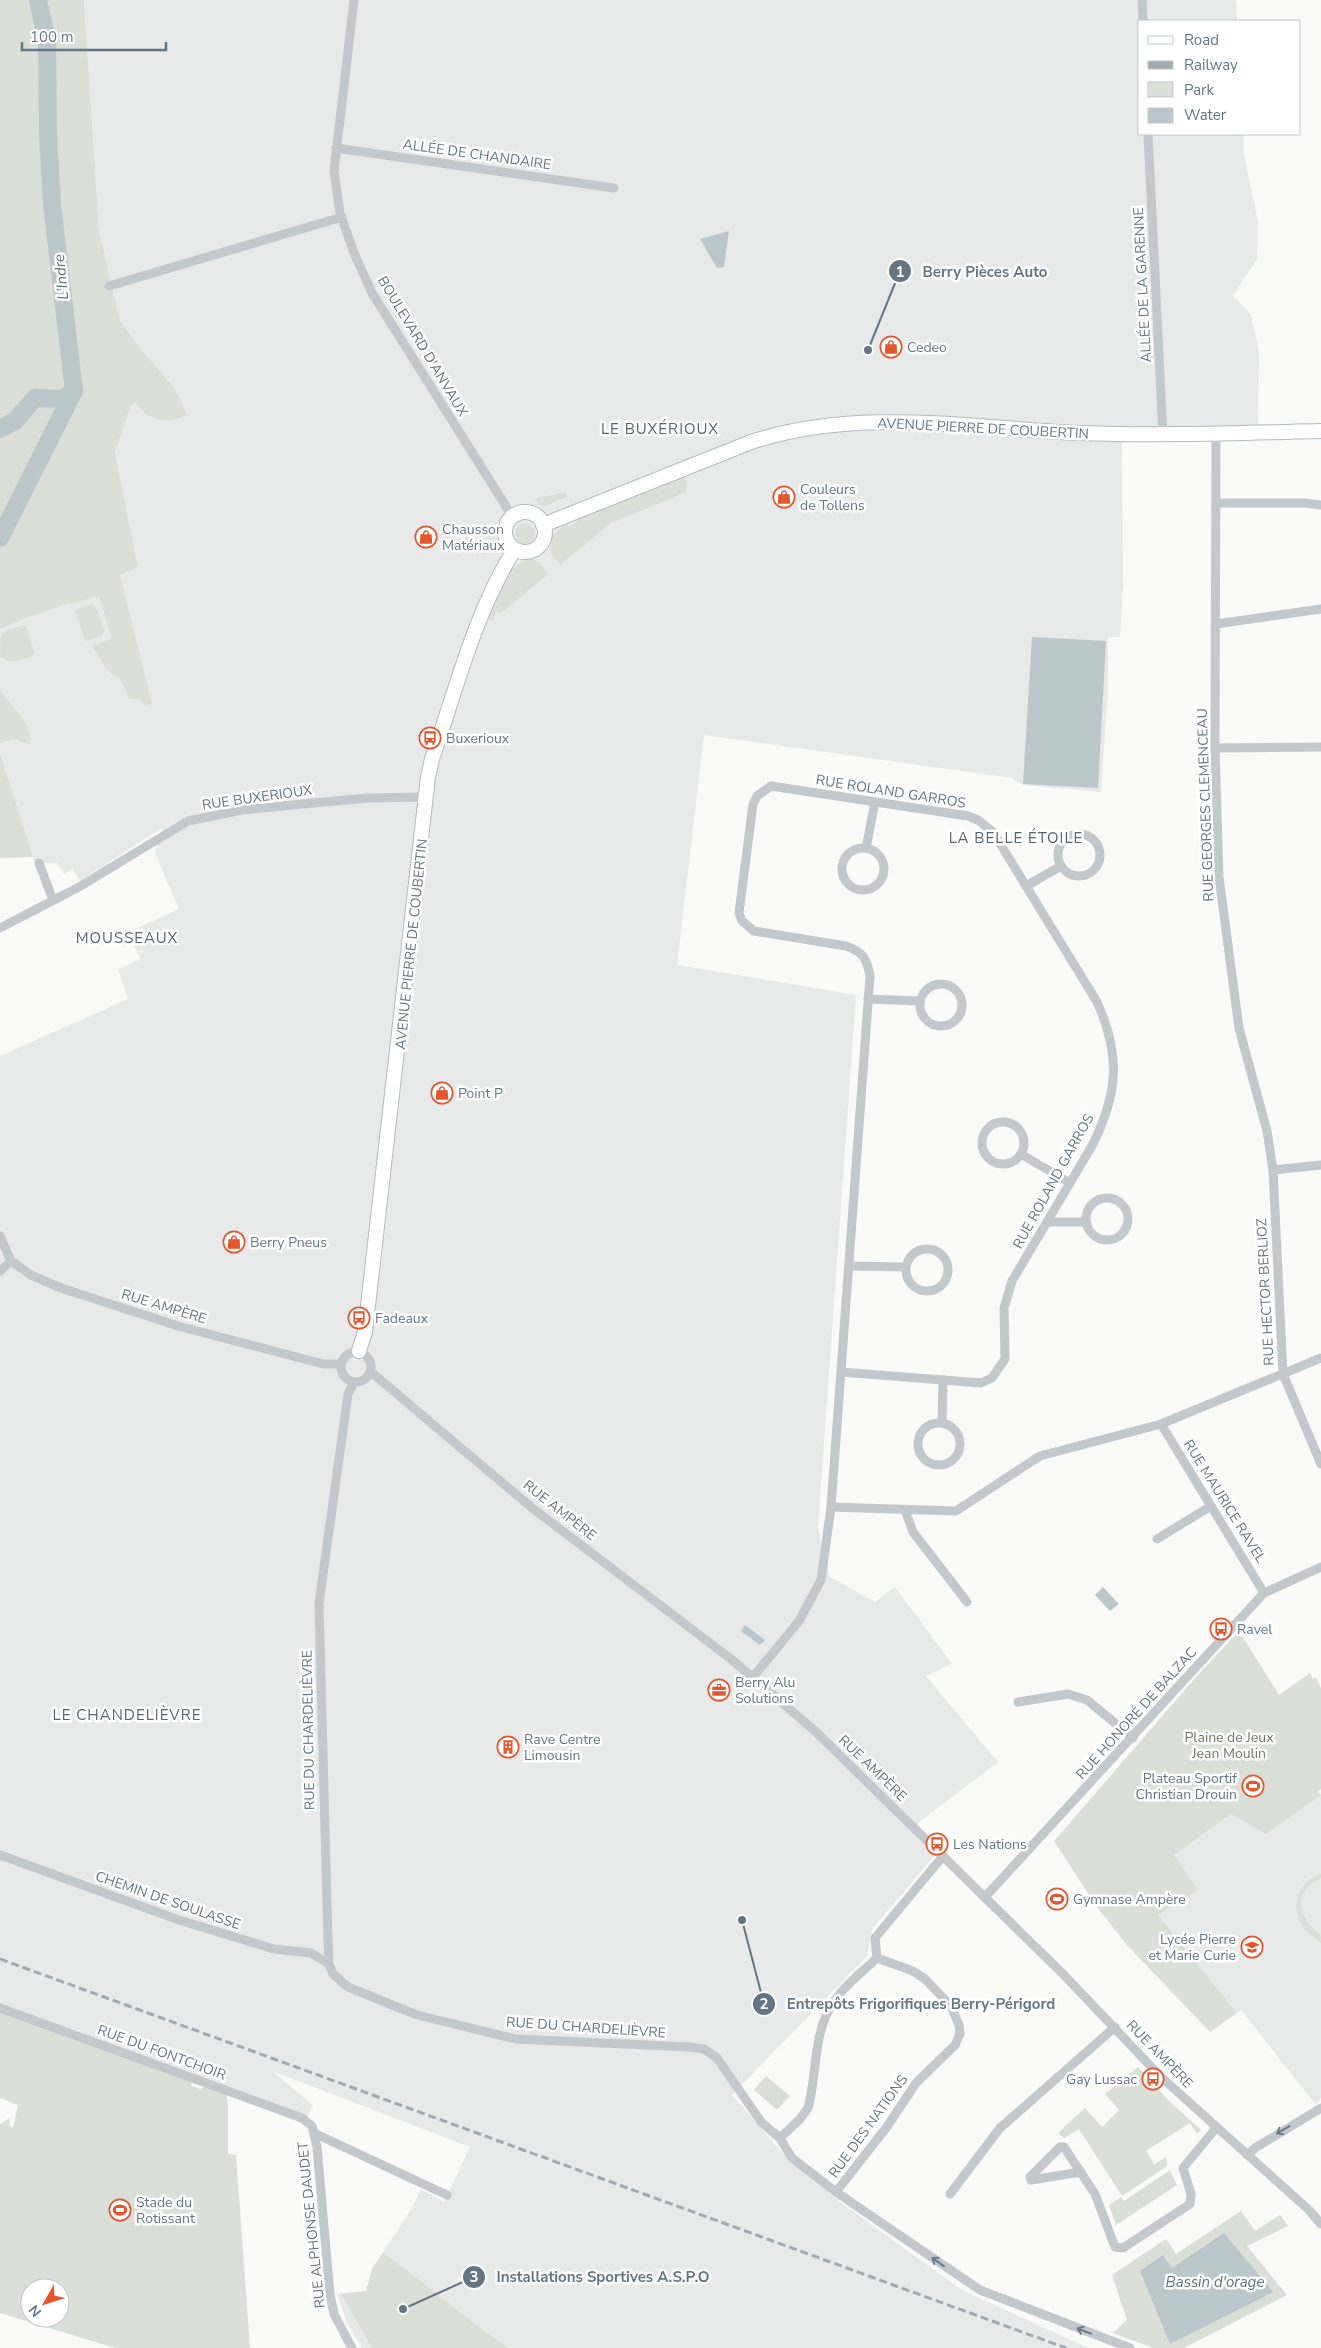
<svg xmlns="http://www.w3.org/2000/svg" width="1321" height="2348" font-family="'Nunito Sans',sans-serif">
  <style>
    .built { fill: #e8e9e9 }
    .green { fill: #dadfd7; fill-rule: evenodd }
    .water { fill: #bbc7cb }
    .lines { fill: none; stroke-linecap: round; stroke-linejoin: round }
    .river { stroke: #bbc7cb; stroke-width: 18 }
    .secondary-casing { stroke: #b3babf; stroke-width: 16 }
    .street { stroke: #c3c8cc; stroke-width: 9 }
    .secondary { stroke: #fff; stroke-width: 14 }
    .rail { stroke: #a2aab0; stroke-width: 3; stroke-dasharray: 8 4; stroke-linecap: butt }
    .oneway { stroke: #6a7a87 }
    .labels { text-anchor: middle; stroke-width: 5; stroke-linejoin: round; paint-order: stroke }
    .street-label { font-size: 14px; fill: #657683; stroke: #fff }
    .poi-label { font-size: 14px; fill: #657683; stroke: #fff; text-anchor: start }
    .park-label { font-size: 14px; fill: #687a64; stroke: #fff }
    .water-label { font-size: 15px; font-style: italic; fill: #60757c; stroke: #fff }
    .neighbourhood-label { font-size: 15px; letter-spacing: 1px; fill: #57646e; stroke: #fff }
    .leader { fill: none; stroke: #657683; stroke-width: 2 }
    .callout-dot { fill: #657683; stroke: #fff; stroke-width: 2 }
    .mark-label { font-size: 15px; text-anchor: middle; font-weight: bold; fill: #fff }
    .callout-label { font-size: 15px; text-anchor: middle; font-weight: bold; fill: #657683; stroke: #fff; stroke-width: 5; stroke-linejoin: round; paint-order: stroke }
  </style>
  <rect width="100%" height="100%" fill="#fafaf8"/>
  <g class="built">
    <polygon points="84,0 1236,0 1237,21 1140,21 1140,134 1243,134 1244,154 1258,222 1257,259 1233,296 1251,315 1259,352 1258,428 1122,431 1123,586 1120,637 1108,637 1108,689 1101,792 1023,785 1012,778 704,735 677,965 856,995 818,1527 830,1577 875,1602 895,1587 952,1664 926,1676 998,1762 910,1829 935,1855 873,1928 867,1956 732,2095 780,2150 836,2199 962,2290 1088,2348 362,2348 348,2325 337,2294 366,2291 372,2269 412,2208 421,2189 444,2202 470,2147 272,2071 313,2105 307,2117 0,2004 0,1056 128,999 118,969 140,959 129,932 179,909 155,853 163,827 80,881 72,869 64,874 57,863 39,863 36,867 0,753 0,615 138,567 115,453 130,408 138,399 99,230"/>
    <polygon points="1321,1795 1321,2098 1316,2105 1241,2010 1237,2013 1158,1915 1198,1890 1174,1855 1231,1814 1266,1834"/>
  </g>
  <g class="green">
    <path d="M0,0H84L99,230L120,321L143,352L175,389L187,415C165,425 150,421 135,402L130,408L115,453L138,567L120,575L152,704L145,705L139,699H129L121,680L106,669L92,645L112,639L99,596L71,604L69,603L25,618L0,629Z"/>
    <polygon points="680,476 687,481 686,492 611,523 560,565 550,551 551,538 566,523 569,526 577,522 578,518"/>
    <polygon points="565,492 567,497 546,506 538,504 535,499"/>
    <circle cx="525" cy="534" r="10"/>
    <path d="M532,559L539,562L548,574L501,613L496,612L493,621L489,619L488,617C498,594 504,564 532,559Z"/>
    <polygon points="91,604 96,607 104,631 102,636 85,641 75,610"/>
    <path d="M26,625L35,655C23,659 10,666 0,656L1,635L9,629Z"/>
    <path d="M0,691C11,706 35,726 30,745L14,739L0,743Z"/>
    <polygon points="0,753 33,857 0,858"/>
    <polygon points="1239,1631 1279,1695 1310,1673 1313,1679 1316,1677 1321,1688 1321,1789 1318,1791 1321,1795 1266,1834 1231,1814 1174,1855 1198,1890 1158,1915 1237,2013 1210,2032 1126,1944 1096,1906 1054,1841 1196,1677"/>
    <path d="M1321,1874V1878C1289,1892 1300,1919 1321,1936V1943C1316,1939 1310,1935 1306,1931C1288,1911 1297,1882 1321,1874Z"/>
    <path d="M0,2012L190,2080L192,2086L200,2089L206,2086L226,2093L228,2103V2154L236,2155L250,2348H115L0,2313V2124L10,2118L9,2126L13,2128L18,2105L0,2098ZM30,2288H60V2318H30Z"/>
    <polygon points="1138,2067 1168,2100 1201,2130 1197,2134 1190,2123 1146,2151 1154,2164 1166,2157 1167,2166 1122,2196 1079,2129 1064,2138 1058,2133 1085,2108 1102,2127 1119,2110 1105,2094"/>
    <polygon points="766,2076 790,2096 777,2110 754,2090"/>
    <polygon points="1170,2170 1177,2185 1116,2225 1109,2205 1121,2197 1124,2201"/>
    <polygon points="1241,2211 1255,2231 1280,2215 1288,2226 1247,2246 1287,2295 1184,2348 1153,2348 1113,2333 1127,2320 1112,2275 1166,2239 1176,2254"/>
    <path d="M383,2253C426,2283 464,2318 508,2348H372L341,2294L366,2291L372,2269Z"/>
  </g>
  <g class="water">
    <polygon points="729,231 724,267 717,268 700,239"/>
    <polygon points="1032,637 1106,641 1098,788 1023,784"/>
    <polygon points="1103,1587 1119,1604 1110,1611 1095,1595"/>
    <polygon points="745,1625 765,1640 760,1645 741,1631"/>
    <polygon points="1224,2233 1273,2292 1170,2344 1140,2271 1163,2255 1172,2268"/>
  </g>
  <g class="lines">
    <g class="river">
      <polyline points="0,429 15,421 35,398 63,399 74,391"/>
      <polyline points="0,538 74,391 52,204 48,135 47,41 38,0"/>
    </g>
    <g class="secondary-casing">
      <g id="secondary">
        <circle cx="525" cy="532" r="20"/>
        <path d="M543,525L751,442C860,407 968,428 1079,433C1159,436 1240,433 1321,431"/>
        <path d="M359,1351L365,1332L428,777L432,759C457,687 474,615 514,550"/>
      </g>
    </g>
    <g class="street">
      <polyline points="354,0 334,171 340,213 354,253 372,293 512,516"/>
      <polyline points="1142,0 1143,21"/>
      <polyline points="1148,134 1163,436"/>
      <polyline points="336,148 614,188"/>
      <polyline points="109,286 342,217"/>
      <polyline points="1216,433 1215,748 1219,877 1239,1028 1267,1131 1273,1170 1283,1374 1321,1464"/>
      <polyline points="1216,503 1304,503 1321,505"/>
      <polyline points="1216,624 1321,609"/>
      <polyline points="1215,748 1321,747"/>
      <circle cx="1079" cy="855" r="21"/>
      <circle cx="863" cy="869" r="21"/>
      <polyline points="866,848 875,802"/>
      <polyline points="39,863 53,900"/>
      <polyline points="1026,886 1061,866"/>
      <polyline points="0,928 79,887 188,821 242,810 303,804 368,798 427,797"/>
      <circle cx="941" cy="1005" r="21"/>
      <polyline points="868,999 920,1001"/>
      <circle cx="1003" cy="1143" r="21"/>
      <polyline points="1021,1154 1070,1183"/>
      <polyline points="1273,1170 1321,1165"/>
      <circle cx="1107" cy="1219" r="21"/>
      <polyline points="1047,1222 1086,1222"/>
      <polyline points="0,1236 11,1261 31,1275 61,1288 178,1326 323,1364 341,1364"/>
      <circle cx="927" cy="1270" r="21"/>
      <polyline points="849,1266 906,1267"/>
      <polyline points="0,1271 11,1261"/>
      <circle cx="356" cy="1367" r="15"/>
      <polyline points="371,1372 531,1507 731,1659 814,1730 1063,1974 1161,2077 1309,2210 1321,2224"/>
      <polyline points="354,1382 348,1394 319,1603 328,1941 329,1964 333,1974 348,1987 417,2015 516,2039 689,2047 704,2049 717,2058 762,2123 780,2138 792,2158 836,2192 980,2290 1130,2348"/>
      <circle cx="939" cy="1444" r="21"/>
      <polyline points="942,1423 943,1380"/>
      <polyline points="1161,1424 1264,1593"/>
      <polyline points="831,1507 956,1511 1040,1456 1161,1424 1321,1358"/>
      <polyline points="905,1510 913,1532 967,1602"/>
      <polyline points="1157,1539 1211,1506"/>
      <path d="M753,1677L799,1621L821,1580L831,1507L870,976C867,959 863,952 846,946L754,931L742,921L739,913L753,804L757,796L771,786L968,816L978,820L993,832L1097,1002C1121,1055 1118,1093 1093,1144L1012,1281L1004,1308L1005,1359L992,1378L981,1383L841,1372"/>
      <polyline points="1018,1702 1068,1694 1087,1700 1133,1738"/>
      <polyline points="0,1855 179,1920 274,1949 311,1953 329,1964"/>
      <polyline points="985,1897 1264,1593 1321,1567"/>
      <polyline points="877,1958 875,1938 943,1856"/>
      <polyline points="0,2008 302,2118 312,2126 317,2147 330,2295 334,2314 352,2348"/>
      <polyline points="316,2134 447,2195"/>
      <path d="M780,2138L800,2119L808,2108C817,2076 813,2036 831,2006C842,1988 861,1973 877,1958L913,1971L925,1979L951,2006L959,2025L960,2034L955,2045L916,2083L886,2128L836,2192"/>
      <polyline points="1247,2155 1255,2148 1321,2108"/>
      <polyline points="1081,2172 1031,2180 1030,2177 1060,2147 1064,2147 1095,2194 1115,2247 1123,2248 1190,2204 1191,2194 1183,2168 1216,2128"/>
      <polyline points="950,2194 1000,2128 1115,2027"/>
    </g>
    <use href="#secondary" class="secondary"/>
    <polyline class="rail" points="0,1959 1066,2348"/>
  </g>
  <defs><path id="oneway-shaft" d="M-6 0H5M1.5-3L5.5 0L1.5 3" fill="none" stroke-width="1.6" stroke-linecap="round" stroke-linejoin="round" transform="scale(1.25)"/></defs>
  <g class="oneway">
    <use href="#oneway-shaft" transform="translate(1283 2130) rotate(149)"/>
    <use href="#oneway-shaft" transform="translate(938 2262) rotate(-144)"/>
    <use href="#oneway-shaft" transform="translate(1084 2331) rotate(-159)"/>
  </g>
  <defs>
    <g id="shop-ring" transform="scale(1.125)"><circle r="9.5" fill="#fff" stroke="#e4572e" stroke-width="1.5"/><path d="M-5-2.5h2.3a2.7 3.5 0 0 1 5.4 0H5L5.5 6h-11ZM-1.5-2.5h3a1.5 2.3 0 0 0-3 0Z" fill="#e4572e"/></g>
    <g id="bus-ring" transform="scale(1.125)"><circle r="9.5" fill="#fff" stroke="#e4572e" stroke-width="1.5"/><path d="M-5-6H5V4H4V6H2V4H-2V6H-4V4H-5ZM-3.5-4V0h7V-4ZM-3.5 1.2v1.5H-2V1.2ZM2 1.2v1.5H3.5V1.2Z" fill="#e4572e"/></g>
    <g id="office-ring" transform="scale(1.125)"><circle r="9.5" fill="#fff" stroke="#e4572e" stroke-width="1.5"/><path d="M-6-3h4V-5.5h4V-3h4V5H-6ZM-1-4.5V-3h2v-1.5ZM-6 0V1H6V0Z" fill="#e4572e"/></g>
    <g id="building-ring" transform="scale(1.125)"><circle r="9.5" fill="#fff" stroke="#e4572e" stroke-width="1.5"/><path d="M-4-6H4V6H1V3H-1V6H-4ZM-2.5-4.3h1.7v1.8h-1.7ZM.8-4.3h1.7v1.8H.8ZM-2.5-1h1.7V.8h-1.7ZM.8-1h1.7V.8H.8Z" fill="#e4572e"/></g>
    <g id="stadium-ring" transform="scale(1.125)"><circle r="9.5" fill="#fff" stroke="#e4572e" stroke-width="1.5"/><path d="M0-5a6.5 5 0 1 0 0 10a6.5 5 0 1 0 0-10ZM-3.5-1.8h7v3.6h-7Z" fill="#e4572e"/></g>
    <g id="school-ring" transform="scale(1.125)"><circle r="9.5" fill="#fff" stroke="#e4572e" stroke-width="1.5"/><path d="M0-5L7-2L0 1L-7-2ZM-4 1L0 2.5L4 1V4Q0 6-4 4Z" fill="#e4572e"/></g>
  </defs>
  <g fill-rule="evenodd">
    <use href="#shop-ring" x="891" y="347"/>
    <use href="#shop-ring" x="784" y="497"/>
    <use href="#shop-ring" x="426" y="537"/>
    <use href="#bus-ring" x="430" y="738"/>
    <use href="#shop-ring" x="442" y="1093"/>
    <use href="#shop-ring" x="234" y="1242"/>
    <use href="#bus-ring" x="359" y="1318"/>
    <use href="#bus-ring" x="1221" y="1629"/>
    <use href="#office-ring" x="719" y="1690"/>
    <use href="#building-ring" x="508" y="1747"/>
    <use href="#stadium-ring" x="1253" y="1786"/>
    <use href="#bus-ring" x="937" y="1844"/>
    <use href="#stadium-ring" x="1057" y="1899"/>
    <use href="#school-ring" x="1252" y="1947"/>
    <use href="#bus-ring" x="1153" y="2079"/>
    <use href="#stadium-ring" x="120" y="2210"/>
  </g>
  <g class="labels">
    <g class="street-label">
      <text transform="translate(477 154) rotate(8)" y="5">ALLÉE DE CHANDAIRE</text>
      <text transform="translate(1142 285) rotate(-93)" y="5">ALLÉE DE LA GARENNE</text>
      <text transform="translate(423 346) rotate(59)" y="5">BOULEVARD D'ANVAUX</text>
      <text transform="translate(983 428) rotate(3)" y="5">AVENUE PIERRE DE COUBERTIN</text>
      <text transform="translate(891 791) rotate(9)" y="5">RUE ROLAND GARROS</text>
      <text transform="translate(257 797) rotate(-8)" y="5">RUE BUXERIOUX</text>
      <text transform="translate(1205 805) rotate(-92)" y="5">RUE GEORGES CLEMENCEAU</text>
      <text transform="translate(411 944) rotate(-84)" y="5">AVENUE PIERRE DE COUBERTIN</text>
      <text transform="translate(1053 1181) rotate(-61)" y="5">RUE ROLAND GARROS</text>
      <text transform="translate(1265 1292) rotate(-93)" y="5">RUE HECTOR BERLIOZ</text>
      <text transform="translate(164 1306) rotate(17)" y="5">RUE AMPÈRE</text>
      <text transform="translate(1225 1501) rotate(58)" y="5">RUE MAURICE RAVEL</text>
      <text transform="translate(560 1510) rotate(38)" y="5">RUE AMPÈRE</text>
      <text transform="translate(1136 1713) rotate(-48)" y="5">RUE HONORÉ DE BALZAC</text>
      <text transform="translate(308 1730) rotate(-91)" y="5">RUE DU CHARDELIÈVRE</text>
      <text transform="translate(873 1768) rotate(44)" y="5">RUE AMPÈRE</text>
      <text transform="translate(168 1900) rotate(19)" y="5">CHEMIN DE SOULASSE</text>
      <text transform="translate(586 2027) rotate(4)" y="5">RUE DU CHARDELIÈVRE</text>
      <text transform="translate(162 2052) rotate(20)" y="5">RUE DU FONTCHOIR</text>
      <text transform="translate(1160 2054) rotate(46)" y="5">RUE AMPÈRE</text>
      <text transform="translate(868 2126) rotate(-54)" y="5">RUE DES NATIONS</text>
      <text transform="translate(311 2225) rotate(-96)" y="5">RUE ALPHONSE DAUDET</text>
    </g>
    <g class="poi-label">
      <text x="907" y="352">Cedeo</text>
      <text x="800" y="494">Couleurs<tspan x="800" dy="16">de Tollens</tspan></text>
      <text x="442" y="534">Chausson<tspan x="442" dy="16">Matériaux</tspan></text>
      <text x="446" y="743">Buxerioux</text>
      <text x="458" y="1098">Point P</text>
      <text x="250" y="1247">Berry Pneus</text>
      <text x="375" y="1323">Fadeaux</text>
      <text x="1237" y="1634">Ravel</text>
      <text x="735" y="1687">Berry Alu<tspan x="735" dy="16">Solutions</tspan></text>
      <text x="524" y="1744">Rave Centre<tspan x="524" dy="16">Limousin</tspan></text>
      <text x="1237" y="1783" text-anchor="end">Plateau Sportif<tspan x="1237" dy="16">Christian Drouin</tspan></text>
      <text x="953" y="1849">Les Nations</text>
      <text x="1073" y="1904">Gymnase Ampère</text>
      <text x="1236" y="1944" text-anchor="end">Lycée Pierre<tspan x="1236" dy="16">et Marie Curie</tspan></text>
      <text x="1137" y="2084" text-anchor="end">Gay Lussac</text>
      <text x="136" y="2207">Stade du<tspan x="136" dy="16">Rotissant</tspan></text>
    </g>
    <g class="park-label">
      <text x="1229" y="1742">Plaine de Jeux<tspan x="1229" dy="16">Jean Moulin</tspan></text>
    </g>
    <g class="water-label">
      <text transform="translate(61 277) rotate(-96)" y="5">L'Indre</text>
      <text x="1215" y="2287">Bassin d'orage</text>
    </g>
    <g class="neighbourhood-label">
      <text x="660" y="434">LE BUXÉRIOUX</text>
      <text x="1016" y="843">LA BELLE ÉTOILE</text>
      <text x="127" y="943">MOUSSEAUX</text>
      <text x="127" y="1720">LE CHANDELIÈVRE</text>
    </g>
  </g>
  <path class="leader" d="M868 350L900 271M742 1920L764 2004M403 2309L474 2277"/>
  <g class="callout-dot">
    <circle cx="868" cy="350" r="5"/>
    <circle cx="742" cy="1920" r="5"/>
    <circle cx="403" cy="2309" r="5"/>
    <circle cx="900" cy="271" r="12"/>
    <circle cx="764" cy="2004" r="12"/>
    <circle cx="474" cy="2277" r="12"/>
  </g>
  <g class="mark-label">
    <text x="900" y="277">1</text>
    <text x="764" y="2009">2</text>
    <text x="474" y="2282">3</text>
  </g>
  <g class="callout-label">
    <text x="985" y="277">Berry Pièces Auto</text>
    <text x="921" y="2009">Entrepôts Frigorifiques Berry-Périgord</text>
    <text x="603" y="2282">Installations Sportives A.S.P.O</text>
  </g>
  <rect x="1138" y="20" width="162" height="115" fill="#ffffff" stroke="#c1c8cd"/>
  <rect x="1148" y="36" width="25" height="8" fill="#ffffff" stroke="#c1c8cd"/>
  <text x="1184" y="45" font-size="15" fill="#657683">Road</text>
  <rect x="1148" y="61" width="25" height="8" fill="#a2aab0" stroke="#c1c8cd"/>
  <text x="1184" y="70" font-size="15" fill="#657683">Railway</text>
  <rect x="1148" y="82" width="25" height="15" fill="#dadfd7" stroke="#c1c8cd"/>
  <text x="1184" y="95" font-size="15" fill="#657683">Park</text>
  <rect x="1148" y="108" width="25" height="15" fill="#bbc7cb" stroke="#c1c8cd"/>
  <text x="1184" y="120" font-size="15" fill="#657683">Water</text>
  <g transform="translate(45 2303) rotate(231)"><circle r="24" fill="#ffffff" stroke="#c1c8cd"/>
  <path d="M0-4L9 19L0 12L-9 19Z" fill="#e4572e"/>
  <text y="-8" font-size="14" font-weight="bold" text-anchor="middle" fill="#657683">N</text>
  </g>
  <path d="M22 42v8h144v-8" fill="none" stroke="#657683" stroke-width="2.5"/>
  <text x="30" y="42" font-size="15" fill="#657683" stroke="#ffffff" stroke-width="4" paint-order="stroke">100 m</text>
</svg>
